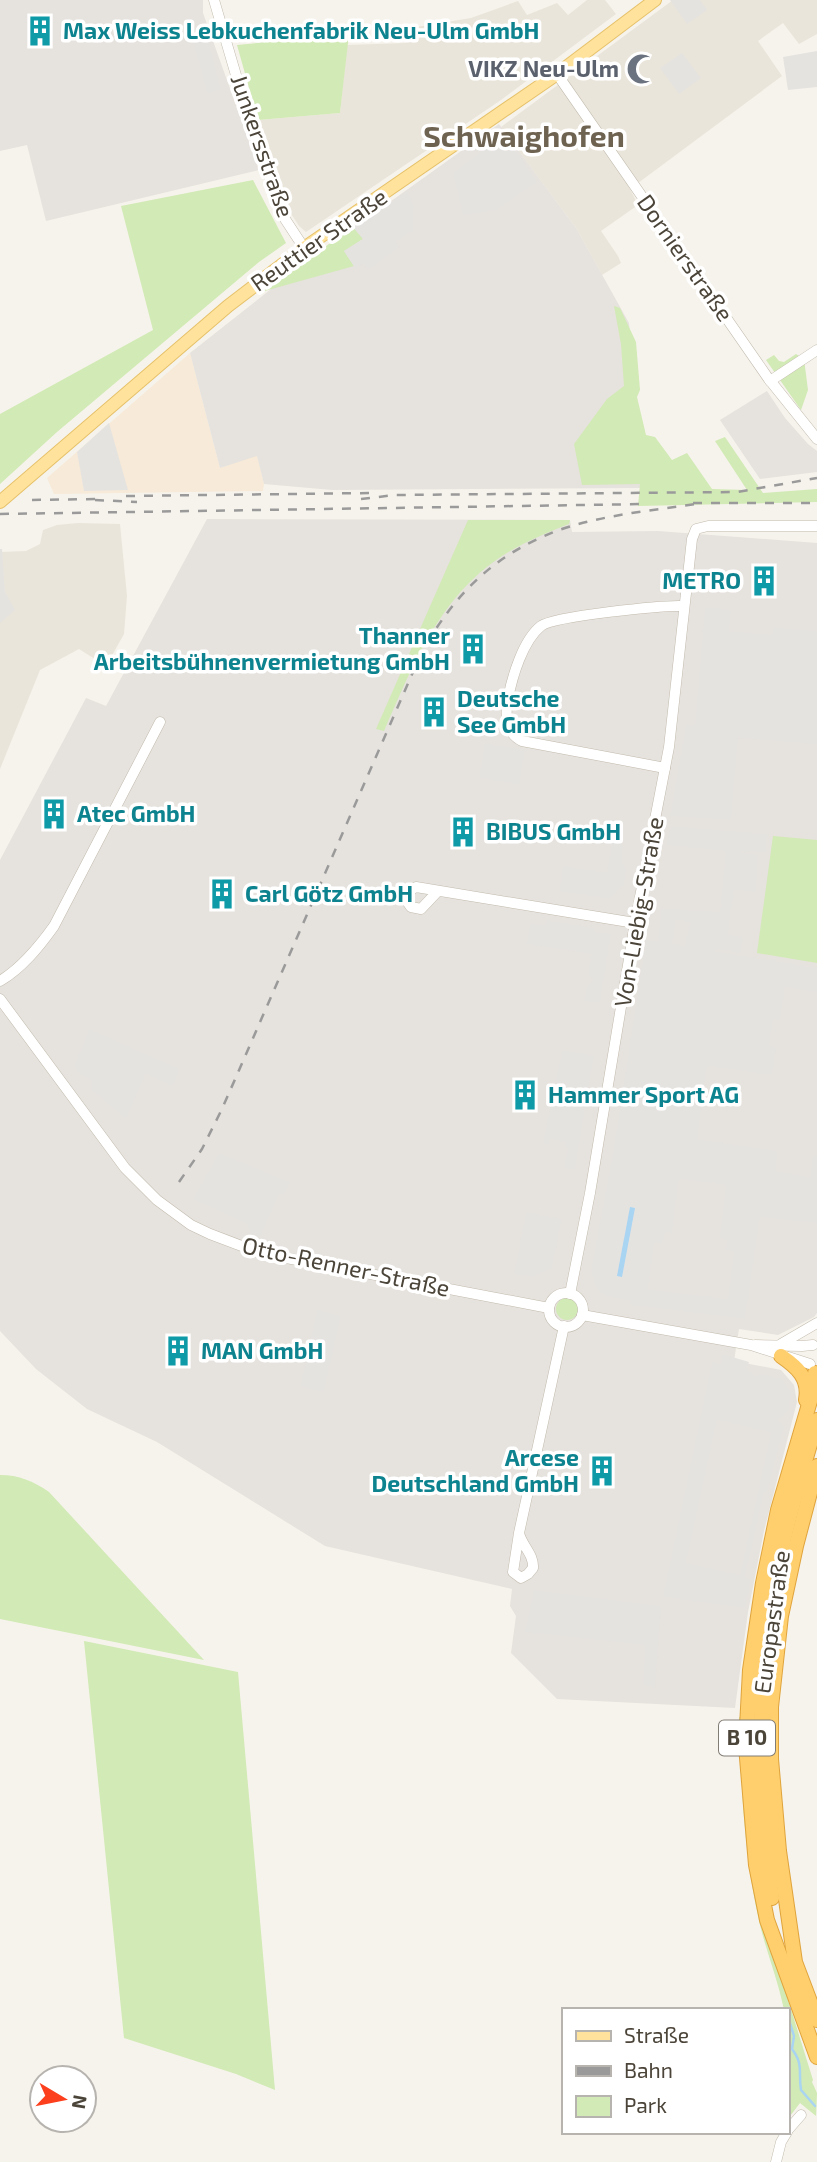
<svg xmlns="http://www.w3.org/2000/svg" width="817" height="2162" font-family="'Exo 2',sans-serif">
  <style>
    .residential { fill: #eae5da }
    .commercial { fill: #f7ead8 }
    .industrial { fill: #e6e2dd }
    .green { fill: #d2eab5 }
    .parking { fill: #e5e3e0; fill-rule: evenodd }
    .water { fill: #a9d4f2 }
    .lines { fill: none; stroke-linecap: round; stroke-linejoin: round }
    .stream { stroke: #a9d4f2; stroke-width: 2.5 }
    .minor-casing { stroke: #c2bbae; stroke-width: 11 }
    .major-casing { stroke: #e6c16a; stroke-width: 14 }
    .highway-casing { stroke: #e0a43c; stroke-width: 16 }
    .minor { stroke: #fff; stroke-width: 10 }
    .major { stroke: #ffe39c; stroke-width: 12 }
    .highway { stroke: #ffcf6e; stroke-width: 14 }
    .rail { stroke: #9a9a9a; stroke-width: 2.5; stroke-dasharray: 9 9; stroke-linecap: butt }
    .labels { text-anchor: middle; stroke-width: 7; stroke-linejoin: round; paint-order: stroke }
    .shield { fill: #fff; stroke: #817c74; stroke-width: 2 }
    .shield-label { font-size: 21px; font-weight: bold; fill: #4b4439 }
    .culture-label { font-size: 23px; font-weight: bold; fill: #0d838f; stroke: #fff; text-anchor: start }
    .worship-label { font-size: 23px; font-weight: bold; fill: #5b616d; stroke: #fff; text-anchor: end }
    .street-label { font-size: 23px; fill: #4b4439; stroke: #fff }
    .district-label { font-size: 30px; font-weight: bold; fill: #6e6250; stroke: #fff }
  </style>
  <rect width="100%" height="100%" fill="#f6f3ec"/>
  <g class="residential">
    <polygon points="587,0 605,0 616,14 501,100 306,232 299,226 288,209 258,120 340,113 347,45 406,43 404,29 471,18 518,1 527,15 557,3 568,15"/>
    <polygon points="673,0 817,0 817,34 799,44 783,23 758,41 782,76 630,189 638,205 601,231 618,256 621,263 602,275 576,228 501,127"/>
    <polygon points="78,523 120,524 127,596 124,634 106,666 79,649 40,670 0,769 0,552 26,551 40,544 43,530 57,525"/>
  </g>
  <polygon class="commercial" points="190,353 220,468 257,455 264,484 263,491 54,494 47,478"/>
  <g class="industrial">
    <polygon points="0,0 203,0 203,13 259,170 46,221 27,145 0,151"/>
    <polygon points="499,124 576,228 629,323 642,488 332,490 264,484 257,456 220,468 190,353 303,264"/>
    <polygon points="767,391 785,418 808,444 817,451 817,472 760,479 720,420"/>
    <polygon points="207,519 570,520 572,532 658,531 817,543 817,1313 814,1317 778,1335 739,1329 734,1361 781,1370 794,1385 797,1402 764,1531 748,1612 735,1708 557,1699 511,1653 516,1616 510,1606 512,1589 325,1546 157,1442 87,1409 36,1369 0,1331 0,860 86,698 106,706"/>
  </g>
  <g class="green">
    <polygon points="349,34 340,113 258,120 237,45"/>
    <polygon points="253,180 286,243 259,262 57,432 0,484 0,414 153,330 121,206"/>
    <polygon points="353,227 363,239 344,251 354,266 261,292"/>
    <polygon points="614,306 620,308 636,342 640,390 637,397 646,435 655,437 672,460 687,453 712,489 747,490 715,441 725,437 763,493 817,489 817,502 638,506 640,484 582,485 574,444 607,399 624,386 621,344"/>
    <polygon points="796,354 804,359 808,390 801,410 766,360 774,355 779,361 784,362"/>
    <path d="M468,520H570L569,524C546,533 522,543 502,556C439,597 413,665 384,731L376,729Z"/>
    <polygon points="773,836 817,840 817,963 757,953"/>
    <circle cx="567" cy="1309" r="11"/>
    <path d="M0,1475C19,1475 33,1481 49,1492L204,1660L0,1619Z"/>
    <polygon points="84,1641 238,1672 275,2090 236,2074 124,2038"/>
    <path d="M739,1717H743L776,1961L813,2080L812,2082L817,2093L816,2116L800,2103L787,2120V2010H784C778,1980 766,1951 759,1921C744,1854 741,1785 739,1717Z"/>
  </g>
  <g class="parking">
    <polygon points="670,0 700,0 707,10 687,24"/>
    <polygon points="207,34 221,90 207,93 192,37"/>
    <polygon points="817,51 817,87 788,90 783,57"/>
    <polygon points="682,53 701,78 679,94 660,68"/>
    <polygon points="505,134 537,182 496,210 463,216 453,173"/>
    <polygon points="408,191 413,204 413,231 395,242 400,247 368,270 363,264 355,268 344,251 363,239 353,227"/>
    <polygon points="109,423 128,490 84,491 77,452"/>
    <polygon points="0,549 2,549 5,592 15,610 0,623"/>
    <polygon points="705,607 731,610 729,631 772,635 773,627 817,631 817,744 738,738 731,820 670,816 686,725 695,725"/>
    <polygon points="485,743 525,750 519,785 479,778"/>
    <path d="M671,826L767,834L766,852L736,851L758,855L756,892L734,890L728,934L743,937L741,953L715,949L714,951L817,968V992L785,987L780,1020L773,1019L769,1046L776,1048L772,1075L707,1066L697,1139L778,1151L775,1171L810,1177L813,1155L817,1156V1223L760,1217L745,1319L630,1305V1301L606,1296L600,1292L595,1286L591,1271L614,1147L646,940L658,941L661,908L720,912L726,851L666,845ZM676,919L690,922L685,946L672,944ZM679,1179L726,1185L719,1239L727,1240L725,1250L734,1252L728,1299L648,1289L654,1243L663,1244L665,1232L672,1233Z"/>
    <polygon points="612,841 623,846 622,862 627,870 624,885 609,899 559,891 563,866 607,873"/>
    <polygon points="546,920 594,928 594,932 611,934 600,1003 584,1001 587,986 593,980 588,974 591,954 527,944 530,923 545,925"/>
    <polygon points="89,1029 180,1069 173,1086 146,1074 126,1119 91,1090 92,1081 78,1072 74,1066"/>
    <polygon points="562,1050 594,1056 575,1170 564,1168 568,1148 564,1147 565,1142 550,1139 549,1145 543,1143"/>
    <polygon points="219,1153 290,1182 284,1195 279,1194 260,1237 249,1234 248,1224 193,1199"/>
    <polygon points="526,1212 562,1219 552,1268 533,1277 514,1274"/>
    <polygon points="317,1310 341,1316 324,1392 300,1387"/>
    <path d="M722,1354L749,1362L747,1368L754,1376L761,1374L780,1378L786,1384L791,1393L789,1410L779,1420L784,1427L767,1492H764L745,1577L751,1580L745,1608L663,1597L712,1362L720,1364ZM717,1420L771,1432L740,1575L686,1563Z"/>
    <polygon points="534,1590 661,1606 655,1687 643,1685 645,1645 525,1632"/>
  </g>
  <polygon class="water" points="630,1207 635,1208 622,1277 617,1276"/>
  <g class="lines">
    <path class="stream" d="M789,2020L794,2036L792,2049C804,2065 798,2072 801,2090L815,2106"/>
    <g class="minor-casing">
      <g id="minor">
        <polyline points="214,0 250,123 285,219 304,248"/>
        <polyline points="557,74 768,378 817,439"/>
        <polyline points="770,381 817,350"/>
        <path d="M665,768L522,741C506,733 505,715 508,699C512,677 523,640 541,626C554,616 664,605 684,606"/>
        <polyline points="438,891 421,909 411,907 406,900 409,891 416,887 635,923"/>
        <path d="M0,981C22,968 39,947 54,926L160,722"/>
        <polyline points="0,999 125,1168 157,1200 191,1225 210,1234 260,1253 549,1308"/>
        <circle cx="566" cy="1310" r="17"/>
        <polyline points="570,1294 590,1193 635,923 669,747 692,539 696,529 708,526 817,526"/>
        <polyline points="582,1315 751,1345 810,1364"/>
        <polyline points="781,1344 817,1323"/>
        <polyline points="755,1345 802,1346 813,1345"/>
        <path d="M519,1533L513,1572L521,1578L528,1574L533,1568C534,1554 522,1546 519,1533L564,1326"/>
        <polyline points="787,2131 801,2115"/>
        <polyline points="776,2162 781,2142 787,2132"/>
      </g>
    </g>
    <g class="major-casing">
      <polyline id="major" points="0,502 228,306 304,248 557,74 655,0"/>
    </g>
    <g class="highway-casing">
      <g id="highway">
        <path d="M781,1356C797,1367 810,1378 806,1400"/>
        <polyline points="815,1373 815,1384 778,1510 763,1583 750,1670 746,1746 756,1865 767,1920 817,2057"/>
        <polyline points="817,1466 796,1546 781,1616 771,1707 771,1759 779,1851 795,1962 817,2020"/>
        <path d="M772,1898C757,1789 755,1678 777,1569C787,1519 803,1469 817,1420"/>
      </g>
    </g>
    <use href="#minor" class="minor"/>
    <use href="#major" class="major"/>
    <use href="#highway" class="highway"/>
    <g class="rail">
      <polyline points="126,496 371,493"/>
      <polyline points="361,499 395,495 737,492 817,478"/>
      <polyline points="32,500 102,499"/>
      <polyline points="95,500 137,502"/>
      <polyline points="693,503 817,503"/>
      <polyline points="0,514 647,504"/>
      <path d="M179,1182L202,1149L222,1109L420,656C453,594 497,551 565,528C609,514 657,510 702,503"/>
    </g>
  </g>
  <defs>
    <g id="building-bare" transform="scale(2.415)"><path d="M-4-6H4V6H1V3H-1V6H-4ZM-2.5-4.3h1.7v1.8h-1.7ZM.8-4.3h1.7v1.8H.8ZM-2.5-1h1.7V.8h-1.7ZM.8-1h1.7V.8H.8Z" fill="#0f9aa8" stroke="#fff" stroke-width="2.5" paint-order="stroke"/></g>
    <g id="mosque-bare" transform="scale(2.415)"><path d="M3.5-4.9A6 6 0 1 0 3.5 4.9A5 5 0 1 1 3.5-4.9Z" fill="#6b7280" stroke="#fff" stroke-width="2.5" paint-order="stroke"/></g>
  </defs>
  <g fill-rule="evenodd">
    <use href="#building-bare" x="40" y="31"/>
    <use href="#mosque-bare" x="642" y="69"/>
    <use href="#building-bare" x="764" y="581"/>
    <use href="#building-bare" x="473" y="649"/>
    <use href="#building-bare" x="434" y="712"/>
    <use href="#building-bare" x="54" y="814"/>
    <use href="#building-bare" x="463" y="832"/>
    <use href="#building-bare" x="222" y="894"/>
    <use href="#building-bare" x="525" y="1095"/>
    <use href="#building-bare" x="178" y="1351"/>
    <use href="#building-bare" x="602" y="1471"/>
  </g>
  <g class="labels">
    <rect class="shield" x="719" y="1720.5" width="56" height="35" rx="5"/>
    <g class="shield-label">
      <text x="747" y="1745">B 10</text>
    </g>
    <g class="culture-label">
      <text x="63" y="39">Max Weiss Lebkuchenfabrik Neu-Ulm GmbH</text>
      <text x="741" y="589" text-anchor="end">METRO</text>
      <text x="450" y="644" text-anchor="end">Thanner<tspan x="450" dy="26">Arbeitsbühnenvermietung GmbH</tspan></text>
      <text x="457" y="707">Deutsche<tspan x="457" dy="26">See GmbH</tspan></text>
      <text x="77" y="822">Atec GmbH</text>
      <text x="486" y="840">BIBUS GmbH</text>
      <text x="245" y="902">Carl Götz GmbH</text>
      <text x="548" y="1103">Hammer Sport AG</text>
      <text x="201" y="1359">MAN GmbH</text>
      <text x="579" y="1466" text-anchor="end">Arcese<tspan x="579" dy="26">Deutschland GmbH</tspan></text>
    </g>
    <g class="worship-label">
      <text x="619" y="77">VIKZ Neu-Ulm</text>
    </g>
    <g class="street-label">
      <text transform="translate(262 146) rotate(71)" y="8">Junkersstraße</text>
      <text transform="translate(319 240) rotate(-35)" y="8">Reuttier Straße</text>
      <text transform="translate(685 258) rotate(55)" y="8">Dornierstraße</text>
      <text transform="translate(639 912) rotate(-80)" y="8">Von-Liebig-Straße</text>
      <text transform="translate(346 1267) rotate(12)" y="8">Otto-Renner-Straße</text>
      <text transform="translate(772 1622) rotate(-82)" y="8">Europastraße</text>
    </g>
    <g class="district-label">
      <text x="524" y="147">Schwaighofen</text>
    </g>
  </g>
  <rect x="562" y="2008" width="228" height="126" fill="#ffffff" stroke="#b7b4b0" stroke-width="2"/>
  <rect x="576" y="2031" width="35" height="10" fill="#ffe39c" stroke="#b7b4b0" stroke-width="2"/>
  <text x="624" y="2043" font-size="21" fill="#4b4439">Straße</text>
  <rect x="576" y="2066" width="35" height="10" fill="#9a9a9a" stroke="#b7b4b0" stroke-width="2"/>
  <text x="624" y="2078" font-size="21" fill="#4b4439">Bahn</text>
  <rect x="576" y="2096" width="35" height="21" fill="#d2eab5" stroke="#b7b4b0" stroke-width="2"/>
  <text x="624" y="2113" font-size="21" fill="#4b4439">Park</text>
  <g transform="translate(63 2099) rotate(100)"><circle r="33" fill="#ffffff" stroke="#b7b4b0" stroke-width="2"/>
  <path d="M0-5L12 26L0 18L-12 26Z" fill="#fc3f1d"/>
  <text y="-10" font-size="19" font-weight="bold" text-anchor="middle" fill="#4b4439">N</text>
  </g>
</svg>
